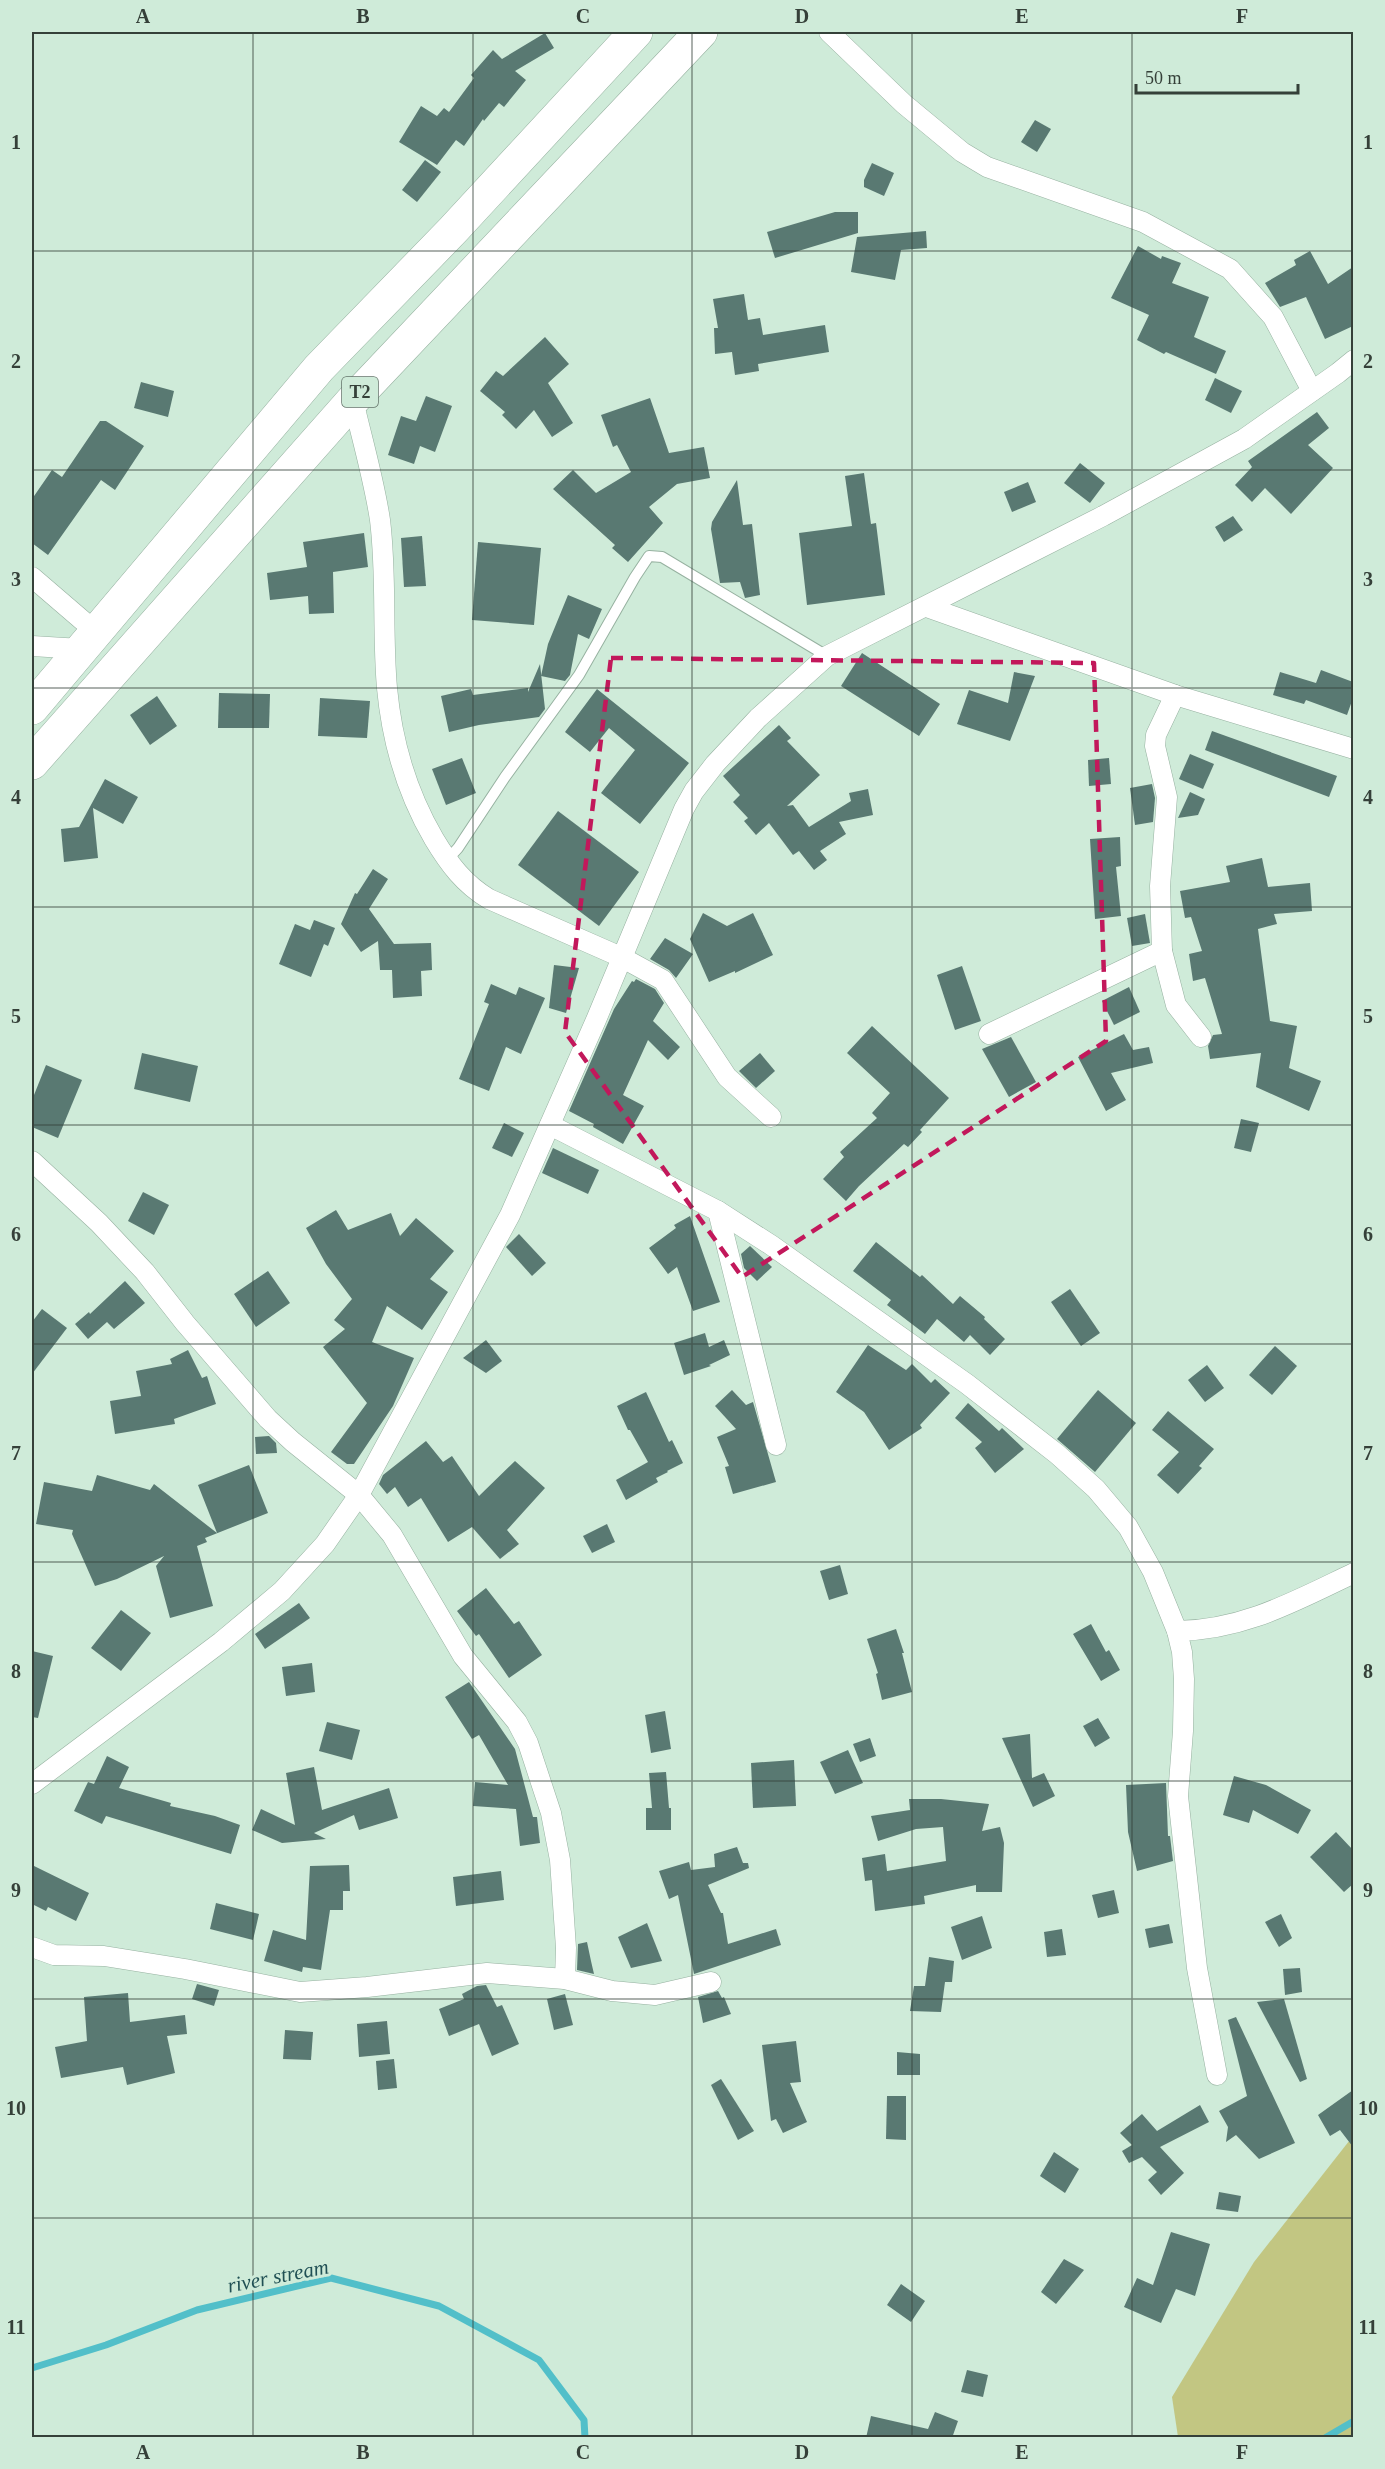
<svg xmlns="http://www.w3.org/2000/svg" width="1385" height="2469" font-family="'Times New Roman',serif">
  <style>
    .green { fill: #c2c682 }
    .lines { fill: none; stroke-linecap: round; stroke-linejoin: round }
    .stream { stroke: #52bfc9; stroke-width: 7 }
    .building { fill: #597972 }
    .lane-casing { stroke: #96b1a0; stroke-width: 12 }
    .street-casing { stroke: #96b1a0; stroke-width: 21 }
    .highway-casing { stroke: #96b1a0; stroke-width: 34 }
    .lane { stroke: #fff; stroke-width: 10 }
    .street { stroke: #fff; stroke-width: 20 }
    .highway { stroke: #fff; stroke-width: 33 }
    .marked { fill: none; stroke: #c2185b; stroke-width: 4.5; stroke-dasharray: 12 8; stroke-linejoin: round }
    .grid { fill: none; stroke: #354039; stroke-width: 1.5; stroke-opacity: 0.55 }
    .labels { text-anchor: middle; stroke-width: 6; stroke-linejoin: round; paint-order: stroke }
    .shield { fill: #cfebd9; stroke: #637369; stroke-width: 1.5 }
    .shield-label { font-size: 18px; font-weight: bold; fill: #354039 }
    .water-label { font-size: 21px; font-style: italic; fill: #205054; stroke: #cfebd9 }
    .neatline { fill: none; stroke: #354039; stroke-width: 2 }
    .grid-label { font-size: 20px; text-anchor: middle; font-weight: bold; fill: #354039 }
  </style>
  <rect width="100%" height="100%" fill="#cfebd9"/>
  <polygon class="green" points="1353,2136 1353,2437 1178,2437 1172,2397 1254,2262"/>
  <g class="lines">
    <g class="stream">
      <polyline points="32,2368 106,2345 197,2310 331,2278 439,2306 539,2360 584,2420 585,2438"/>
      <polyline points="1325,2438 1354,2421"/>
    </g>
  </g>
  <g class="building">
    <polygon points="545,33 554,48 515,71 526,80 504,107 499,103 484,121 483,119 464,146 456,140 437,165 399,142 421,106 437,116 444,108 449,112 474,78 471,75 493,50 502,59"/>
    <polygon points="1035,120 1051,129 1037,152 1021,142"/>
    <polygon points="425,160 441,172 417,202 402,190"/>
    <polygon points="872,163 894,173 884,196 864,187 864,180"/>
    <polygon points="835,212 858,212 858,233 775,258 767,232"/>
    <polygon points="926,231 927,248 901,250 895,280 851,272 857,237"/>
    <polygon points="1138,246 1161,259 1162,256 1181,263 1172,283 1209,297 1194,337 1226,351 1216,374 1166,352 1164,354 1137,340 1149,315 1111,298"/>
    <polygon points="1310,251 1328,284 1353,267 1353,326 1325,339 1306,297 1280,307 1265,283 1296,265 1294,260"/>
    <polygon points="744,294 748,320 760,318 763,335 825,325 829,352 758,364 759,371 735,375 732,352 715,354 714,328 718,328 713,299"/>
    <polygon points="545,337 569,364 548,383 573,423 552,437 534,410 516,429 502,415 505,412 480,391 496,371 503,376"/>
    <polygon points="1215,378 1242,391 1231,413 1205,400"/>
    <polygon points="141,382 174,391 168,417 134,408"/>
    <polygon points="426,396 452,406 435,452 420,446 414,464 388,455 401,416 416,421"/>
    <polygon points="650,398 669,453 704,447 710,478 677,484 649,507 663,523 628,562 612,548 615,545 553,489 573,470 596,493 631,472 617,445 613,447 601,415"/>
    <polygon points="1317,412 1329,428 1308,445 1333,468 1291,514 1265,488 1252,502 1235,485 1252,467 1248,461"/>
    <polygon points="100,421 106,421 144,446 115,490 101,480 48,555 32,543 32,499 52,470 62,477"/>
    <polygon points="1080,463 1105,483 1090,503 1064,483"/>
    <polygon points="864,473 871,524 876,523 885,595 807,605 799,533 852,526 845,476"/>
    <polygon points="737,480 743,525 752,524 760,595 745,598 740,582 720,583 711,529 712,522"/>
    <polygon points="1028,482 1036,502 1012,512 1004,492"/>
    <polygon points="1233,516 1243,530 1224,542 1215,527"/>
    <polygon points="364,533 368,567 333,572 334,613 309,614 308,596 270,600 267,573 307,567 303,542"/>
    <polygon points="422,536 426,586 404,587 401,538"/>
    <polygon points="478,542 541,548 534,625 472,620"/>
    <polygon points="568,595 602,609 589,639 578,634 570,675 565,681 541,676 548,644"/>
    <polygon points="862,653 940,704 919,736 841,686"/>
    <polygon points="540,664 545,709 539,717 479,725 449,732 441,696 471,689 473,695 528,688 528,692"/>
    <polygon points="1321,670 1353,682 1353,698 1347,715 1306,700 1304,704 1273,695 1280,672 1316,683"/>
    <polygon points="1014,672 1035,676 1010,741 957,724 969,690 1008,703"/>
    <polygon points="597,689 689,763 640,824 601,793 635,750 609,728 590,752 565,732"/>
    <polygon points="219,693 270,694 269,728 218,728"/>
    <polygon points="157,696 177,726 150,745 130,715"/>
    <polygon points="320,698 370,701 367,738 318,736"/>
    <polygon points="779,725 791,738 787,741 820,775 787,806 793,805 809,827 851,801 849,793 868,789 873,815 839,822 846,834 820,851 827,860 814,870 799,851 793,855 769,823 756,835 744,821 748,818 733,802 740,795 723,776"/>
    <polygon points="1212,731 1337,776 1329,797 1205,750"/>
    <polygon points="1190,754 1214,764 1203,789 1179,779"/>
    <polygon points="462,758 476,793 446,805 432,769"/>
    <polygon points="1109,758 1111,784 1089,786 1088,760"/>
    <polygon points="105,779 138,797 123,824 93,808 98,858 64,862 61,829 79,827"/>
    <polygon points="1152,784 1155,798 1153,822 1135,825 1130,788"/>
    <polygon points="1190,792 1205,799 1198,815 1178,818"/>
    <polygon points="558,811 639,872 599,926 518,865"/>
    <polygon points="1120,837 1121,866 1116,867 1121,916 1095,919 1090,839"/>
    <polygon points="1262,858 1268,887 1310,883 1312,911 1274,914 1277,924 1258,929 1270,1021 1297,1026 1289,1068 1321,1081 1309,1111 1256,1087 1261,1053 1210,1059 1208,1046 1213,1035 1222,1034 1205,978 1193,981 1189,954 1202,951 1191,917 1185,918 1180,891 1230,882 1226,866"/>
    <polygon points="373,869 388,879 369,909 394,944 431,943 432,970 421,971 422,996 393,998 392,970 380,970 378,941 361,952 341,924 355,893 357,894"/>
    <polygon points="703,913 727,926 753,913 773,955 735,973 735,971 709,982 690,939"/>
    <polygon points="1145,914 1150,943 1132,946 1127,918"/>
    <polygon points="314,920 335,928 328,946 324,944 311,977 279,964 295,924 310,930"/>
    <polygon points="665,938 693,954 676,978 669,970 650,959"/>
    <polygon points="554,965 579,968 566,1013 549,1008"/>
    <polygon points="962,966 981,1021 955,1030 937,975"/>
    <polygon points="636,979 655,989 664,1003 653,1021 680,1047 668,1060 648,1040 623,1095 644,1106 623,1144 593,1127 594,1124 569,1111 614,1009 632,981 634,982"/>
    <polygon points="491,984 516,995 519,987 545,998 521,1054 506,1047 489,1091 459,1079 489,1004 484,1002"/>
    <polygon points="1129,987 1140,1012 1114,1025 1102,1001"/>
    <polygon points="872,1026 949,1098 920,1130 922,1132 908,1147 904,1144 859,1186 846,1201 823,1179 844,1157 840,1152 877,1118 872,1113 890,1093 847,1053"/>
    <polygon points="1124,1034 1133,1050 1149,1047 1153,1063 1111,1073 1126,1100 1106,1111 1078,1057"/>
    <polygon points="1011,1037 1036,1082 1009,1097 982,1049"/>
    <polygon points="142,1053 198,1066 190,1102 134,1089"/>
    <polygon points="760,1053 775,1071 756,1088 739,1071"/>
    <polygon points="46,1065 82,1080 58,1138 32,1127 32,1100"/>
    <polygon points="1241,1119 1259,1123 1251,1152 1234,1148"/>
    <polygon points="504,1123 524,1133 512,1157 492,1148"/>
    <polygon points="553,1148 599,1170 588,1194 542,1173"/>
    <polygon points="143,1192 169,1205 154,1235 128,1221"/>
    <polygon points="336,1210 348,1230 391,1213 400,1236 416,1218 454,1251 430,1279 448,1292 422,1330 387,1306 372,1342 414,1358 393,1406 354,1464 347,1464 331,1452 367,1403 323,1347 345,1329 334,1320 352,1299 326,1264 306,1228"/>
    <polygon points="690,1216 720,1302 693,1311 677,1267 668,1274 649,1248 676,1228 674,1225"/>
    <polygon points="519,1234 546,1263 532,1276 506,1247"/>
    <polygon points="876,1242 920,1277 922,1275 953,1304 960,1296 985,1317 984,1319 1005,1339 990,1355 970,1335 964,1342 937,1319 925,1334 887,1305 891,1300 853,1271"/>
    <polygon points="750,1246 772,1267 757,1281 744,1268 741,1254"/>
    <polygon points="268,1271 290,1303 256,1327 234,1294"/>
    <polygon points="125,1281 145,1303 114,1329 107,1322 88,1339 75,1324 89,1312 90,1314"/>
    <polygon points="1070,1289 1100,1333 1081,1346 1051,1302"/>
    <polygon points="42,1309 67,1328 32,1374 32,1322"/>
    <polygon points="705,1333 709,1347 724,1340 730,1355 709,1365 711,1366 684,1375 674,1343"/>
    <polygon points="486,1340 502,1361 486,1373 463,1358"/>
    <polygon points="868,1345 906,1370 912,1364 931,1383 935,1379 950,1393 920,1425 922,1428 889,1450 864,1412 836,1392"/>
    <polygon points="1275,1346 1297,1366 1272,1395 1249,1375"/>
    <polygon points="188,1350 202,1378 207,1376 216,1404 174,1419 175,1424 115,1434 110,1401 141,1396 136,1371 172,1364 170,1359"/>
    <polygon points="1207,1365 1224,1388 1205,1402 1188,1380"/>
    <polygon points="732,1390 746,1405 753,1402 776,1482 733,1494 725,1467 729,1466 717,1437 736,1429 715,1406"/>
    <polygon points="1098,1390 1136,1423 1095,1472 1057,1439"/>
    <polygon points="646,1392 669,1442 672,1440 683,1463 667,1471 668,1472 656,1478 658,1482 626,1500 616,1480 648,1462 630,1430 628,1430 617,1406"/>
    <polygon points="968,1403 999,1431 1002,1428 1024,1449 995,1473 975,1448 982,1442 955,1418"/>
    <polygon points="1168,1411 1214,1449 1199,1466 1202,1468 1178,1494 1157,1475 1179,1452 1152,1430"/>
    <polygon points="269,1436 276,1443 277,1453 256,1454 255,1437"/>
    <polygon points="426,1441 443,1462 452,1456 479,1496 515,1461 545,1488 507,1530 519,1544 500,1559 472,1527 448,1542 421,1498 408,1507 395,1487 387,1494 379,1484 383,1475"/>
    <polygon points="249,1465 268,1513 205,1538 207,1542 197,1546 213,1606 170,1618 156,1566 164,1556 117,1579 95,1586 72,1534 73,1530 36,1524 44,1482 92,1491 97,1475 150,1490 154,1484 217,1533 198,1485"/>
    <polygon points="607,1524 615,1542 592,1553 583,1536"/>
    <polygon points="840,1565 848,1594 829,1600 820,1571"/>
    <polygon points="486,1588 514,1624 519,1621 542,1655 509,1678 479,1634 476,1636 457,1611"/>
    <polygon points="299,1603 310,1618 265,1649 255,1634"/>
    <polygon points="121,1610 151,1633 121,1671 91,1648"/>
    <polygon points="1091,1624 1106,1652 1109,1650 1120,1670 1101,1681 1073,1634"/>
    <polygon points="896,1629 904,1653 902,1653 912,1692 882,1700 876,1674 878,1673 867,1639"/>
    <polygon points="32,1651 53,1656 38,1718 32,1717"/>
    <polygon points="312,1663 315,1692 286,1696 282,1667"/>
    <polygon points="469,1682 515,1749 533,1817 537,1817 540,1843 520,1846 516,1809 473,1806 475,1782 508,1785 479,1735 472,1739 445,1697"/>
    <polygon points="665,1711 671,1749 651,1753 645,1715"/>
    <polygon points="1098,1718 1110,1738 1095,1747 1083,1726"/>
    <polygon points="327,1722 360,1730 352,1760 319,1751"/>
    <polygon points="1030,1734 1032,1778 1044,1773 1055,1796 1033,1807 1002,1738"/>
    <polygon points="870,1738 876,1756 860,1762 853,1744"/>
    <polygon points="848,1750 863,1783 835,1794 820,1762"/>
    <polygon points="107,1756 129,1767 119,1788 171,1803 170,1806 215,1816 240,1825 231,1854 106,1816 102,1824 74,1811 88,1782 94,1784"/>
    <polygon points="794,1760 796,1806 753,1808 751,1763"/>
    <polygon points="314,1767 322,1810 389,1788 398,1818 359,1830 354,1815 314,1833 326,1839 282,1843 252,1830 261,1809 295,1825 286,1773"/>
    <polygon points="666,1772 669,1808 671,1808 671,1830 646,1830 646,1808 652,1808 649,1773"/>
    <polygon points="1234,1776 1266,1785 1311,1810 1298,1834 1253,1810 1249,1823 1223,1815"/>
    <polygon points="1166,1783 1168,1836 1170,1836 1173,1861 1137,1871 1128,1832 1126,1785"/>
    <polygon points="909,1799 941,1799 989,1804 982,1831 1000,1827 1004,1843 1002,1892 976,1892 976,1885 924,1896 925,1904 875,1911 872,1880 865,1881 862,1858 885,1854 887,1871 946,1861 943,1827 916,1829 878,1841 871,1816 910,1810"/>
    <polygon points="1336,1832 1353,1850 1353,1884 1344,1892 1310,1857"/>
    <polygon points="737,1847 743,1863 748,1863 749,1868 708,1885 721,1913 723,1913 728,1944 776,1929 781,1945 694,1974 678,1895 669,1899 659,1871 689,1862 691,1870 715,1867 714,1854"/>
    <polygon points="32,1865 89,1893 76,1921 48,1907 46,1911 32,1904"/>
    <polygon points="349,1865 350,1891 343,1891 343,1910 330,1910 321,1970 303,1967 302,1972 264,1961 273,1930 306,1940 310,1866"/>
    <polygon points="501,1871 504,1900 456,1906 453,1877"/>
    <polygon points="1114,1890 1119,1913 1098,1918 1092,1895"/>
    <polygon points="216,1903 259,1914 253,1940 210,1929"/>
    <polygon points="1281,1914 1292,1938 1279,1947 1265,1922"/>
    <polygon points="982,1916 992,1948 962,1960 951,1927"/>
    <polygon points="647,1923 662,1961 631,1968 618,1937"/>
    <polygon points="1169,1924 1173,1943 1149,1948 1145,1929"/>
    <polygon points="1062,1929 1066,1955 1047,1957 1044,1932"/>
    <polygon points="587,1942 591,1961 594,1974 577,1970 578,1944"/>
    <polygon points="929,1957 954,1961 952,1982 945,1982 941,2012 910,2011 914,1986 925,1986"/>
    <polygon points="1300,1968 1302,1992 1285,1995 1283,1969"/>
    <polygon points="197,1984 219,1990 214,2006 192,1999"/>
    <polygon points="486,1985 497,2007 502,2005 519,2044 492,2056 479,2024 449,2036 439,2009 464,1999 462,1994 477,1986"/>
    <polygon points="718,1991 722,1998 724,1997 731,2014 703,2023 698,1997"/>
    <polygon points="128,1993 130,2022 185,2015 187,2034 167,2036 175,2073 127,2085 123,2067 61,2078 55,2047 87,2041 84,1997"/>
    <polygon points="565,1994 573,2025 554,2030 547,1999"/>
    <polygon points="1284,1999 1307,2079 1300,2082 1257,2002"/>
    <polygon points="1236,2017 1295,2143 1259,2159 1236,2135 1226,2142 1228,2127 1219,2111 1247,2096 1228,2020"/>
    <polygon points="387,2021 390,2054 359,2057 357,2024"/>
    <polygon points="285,2030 313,2032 311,2060 283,2059"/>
    <polygon points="796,2041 801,2082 790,2083 807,2122 783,2133 776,2119 771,2121 762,2045"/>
    <polygon points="897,2052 920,2054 920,2075 897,2075"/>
    <polygon points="394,2059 397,2088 378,2090 376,2061"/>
    <polygon points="721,2079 754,2131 738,2140 711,2085"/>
    <polygon points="1353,2090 1353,2147 1340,2130 1330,2136 1318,2115"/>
    <polygon points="887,2096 906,2096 906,2140 886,2139"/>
    <polygon points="1200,2105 1209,2122 1160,2147 1184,2173 1161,2195 1148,2180 1157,2172 1142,2157 1129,2163 1122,2151 1132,2145 1120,2133 1142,2114 1157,2131"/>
    <polygon points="1054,2152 1079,2169 1065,2193 1040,2176"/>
    <polygon points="1219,2192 1241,2196 1238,2212 1216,2209"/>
    <polygon points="1171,2232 1210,2244 1195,2296 1176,2289 1161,2323 1124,2307 1137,2278 1153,2285"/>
    <polygon points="1064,2259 1084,2270 1056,2304 1041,2292"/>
    <polygon points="901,2284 925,2301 911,2322 887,2305"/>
    <polygon points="967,2370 988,2375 983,2397 961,2392"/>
    <polygon points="935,2412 958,2421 952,2438 866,2438 871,2416 928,2429"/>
  </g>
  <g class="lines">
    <g class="lane-casing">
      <polyline id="lane" points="447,860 458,848 505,777 579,675 635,577 649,556 662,557 827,656"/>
    </g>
    <g class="street-casing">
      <g id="street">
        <polyline points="829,32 904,104 962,152 987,167 1143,222 1230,269 1273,317 1312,391"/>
        <path d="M353,400C362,439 374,480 380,520C387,576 382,632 387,688C392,742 407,793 434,839C449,864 464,884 489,899L621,957L663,980L727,1077L771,1117"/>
        <polyline points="32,577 96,632"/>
        <polyline points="927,607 1175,695 1354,749"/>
        <polyline points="32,646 81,649"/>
        <polyline points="1175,695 1156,735 1155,746 1167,797 1160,886 1162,951 1176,1005 1201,1037"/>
        <polyline points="989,1034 1162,951"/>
        <polyline points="550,1125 718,1211 771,1245 967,1384 1057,1454 1096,1489 1128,1527 1153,1572 1177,1631 1182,1652 1184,1679 1183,1731 1178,1796 1197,1968 1217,2075"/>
        <polyline points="32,1161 99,1223 145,1272 185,1323 268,1419 293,1442 359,1495 392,1535 463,1656 517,1722 528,1743 551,1813 560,1860 566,1948 565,1979"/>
        <polyline points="718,1211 776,1445"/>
        <path d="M1177,1631C1244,1630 1295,1601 1354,1573"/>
        <polyline points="32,1784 221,1642 282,1591 325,1544 359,1495 510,1215 596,1020 684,809 694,791 715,764 758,718 827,656 1103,516 1244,439 1338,373 1354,360"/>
        <polyline points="32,1947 54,1955 104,1956 185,1969 300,1992 367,1987 487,1973 565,1979 612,1991 655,1995 711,1982"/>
      </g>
    </g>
    <g class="highway-casing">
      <g id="highway">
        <polyline points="32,708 319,368 453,230 636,32"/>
        <polyline points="32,763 353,400 701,32"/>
      </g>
    </g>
    <use href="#lane" class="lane"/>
    <use href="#street" class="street"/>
    <use href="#highway" class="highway"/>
  </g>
  <path class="marked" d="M611,658L1094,663L1106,1041L742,1277L565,1032Z"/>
  <path class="grid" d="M253,32V2438M473,32V2438M692,32V2438M912,32V2438M1132,32V2438M32,251H1354M32,470H1354M32,688H1354M32,907H1354M32,1125H1354M32,1344H1354M32,1562H1354M32,1781H1354M32,1999H1354M32,2218H1354"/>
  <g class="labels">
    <rect class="shield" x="342" y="377" width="36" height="30" rx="4.5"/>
    <g class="shield-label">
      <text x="360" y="398">T2</text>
    </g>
    <g class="water-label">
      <text transform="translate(278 2276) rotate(-11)" y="7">river stream</text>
    </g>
  </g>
  <rect width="1385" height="2469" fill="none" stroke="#cfebd9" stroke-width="66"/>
  <path d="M1136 84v9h162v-9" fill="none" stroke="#354039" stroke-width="3"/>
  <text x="1145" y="84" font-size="18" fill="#354039" stroke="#cfebd9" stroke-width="4.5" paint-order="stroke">50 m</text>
  <rect x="33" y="33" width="1319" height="2403" class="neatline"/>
  <g class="grid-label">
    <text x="143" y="23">A</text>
    <text x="363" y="23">B</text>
    <text x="583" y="23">C</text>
    <text x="802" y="23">D</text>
    <text x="1022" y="23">E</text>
    <text x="1242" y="23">F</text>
    <text x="16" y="149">1</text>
    <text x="1368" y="149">1</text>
    <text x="16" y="368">2</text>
    <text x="1368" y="368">2</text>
    <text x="16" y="586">3</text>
    <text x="1368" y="586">3</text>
    <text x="16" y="804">4</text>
    <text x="1368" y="804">4</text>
    <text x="16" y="1023">5</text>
    <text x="1368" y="1023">5</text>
    <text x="16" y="1241">6</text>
    <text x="1368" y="1241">6</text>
    <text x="16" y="1460">7</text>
    <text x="1368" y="1460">7</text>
    <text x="16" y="1678">8</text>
    <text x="1368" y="1678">8</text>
    <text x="16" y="1897">9</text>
    <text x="1368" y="1897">9</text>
    <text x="16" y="2115">10</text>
    <text x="1368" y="2115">10</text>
    <text x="16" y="2334">11</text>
    <text x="1368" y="2334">11</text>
    <text x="143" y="2459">A</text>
    <text x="363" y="2459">B</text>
    <text x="583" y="2459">C</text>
    <text x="802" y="2459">D</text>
    <text x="1022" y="2459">E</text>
    <text x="1242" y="2459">F</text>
  </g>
</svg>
